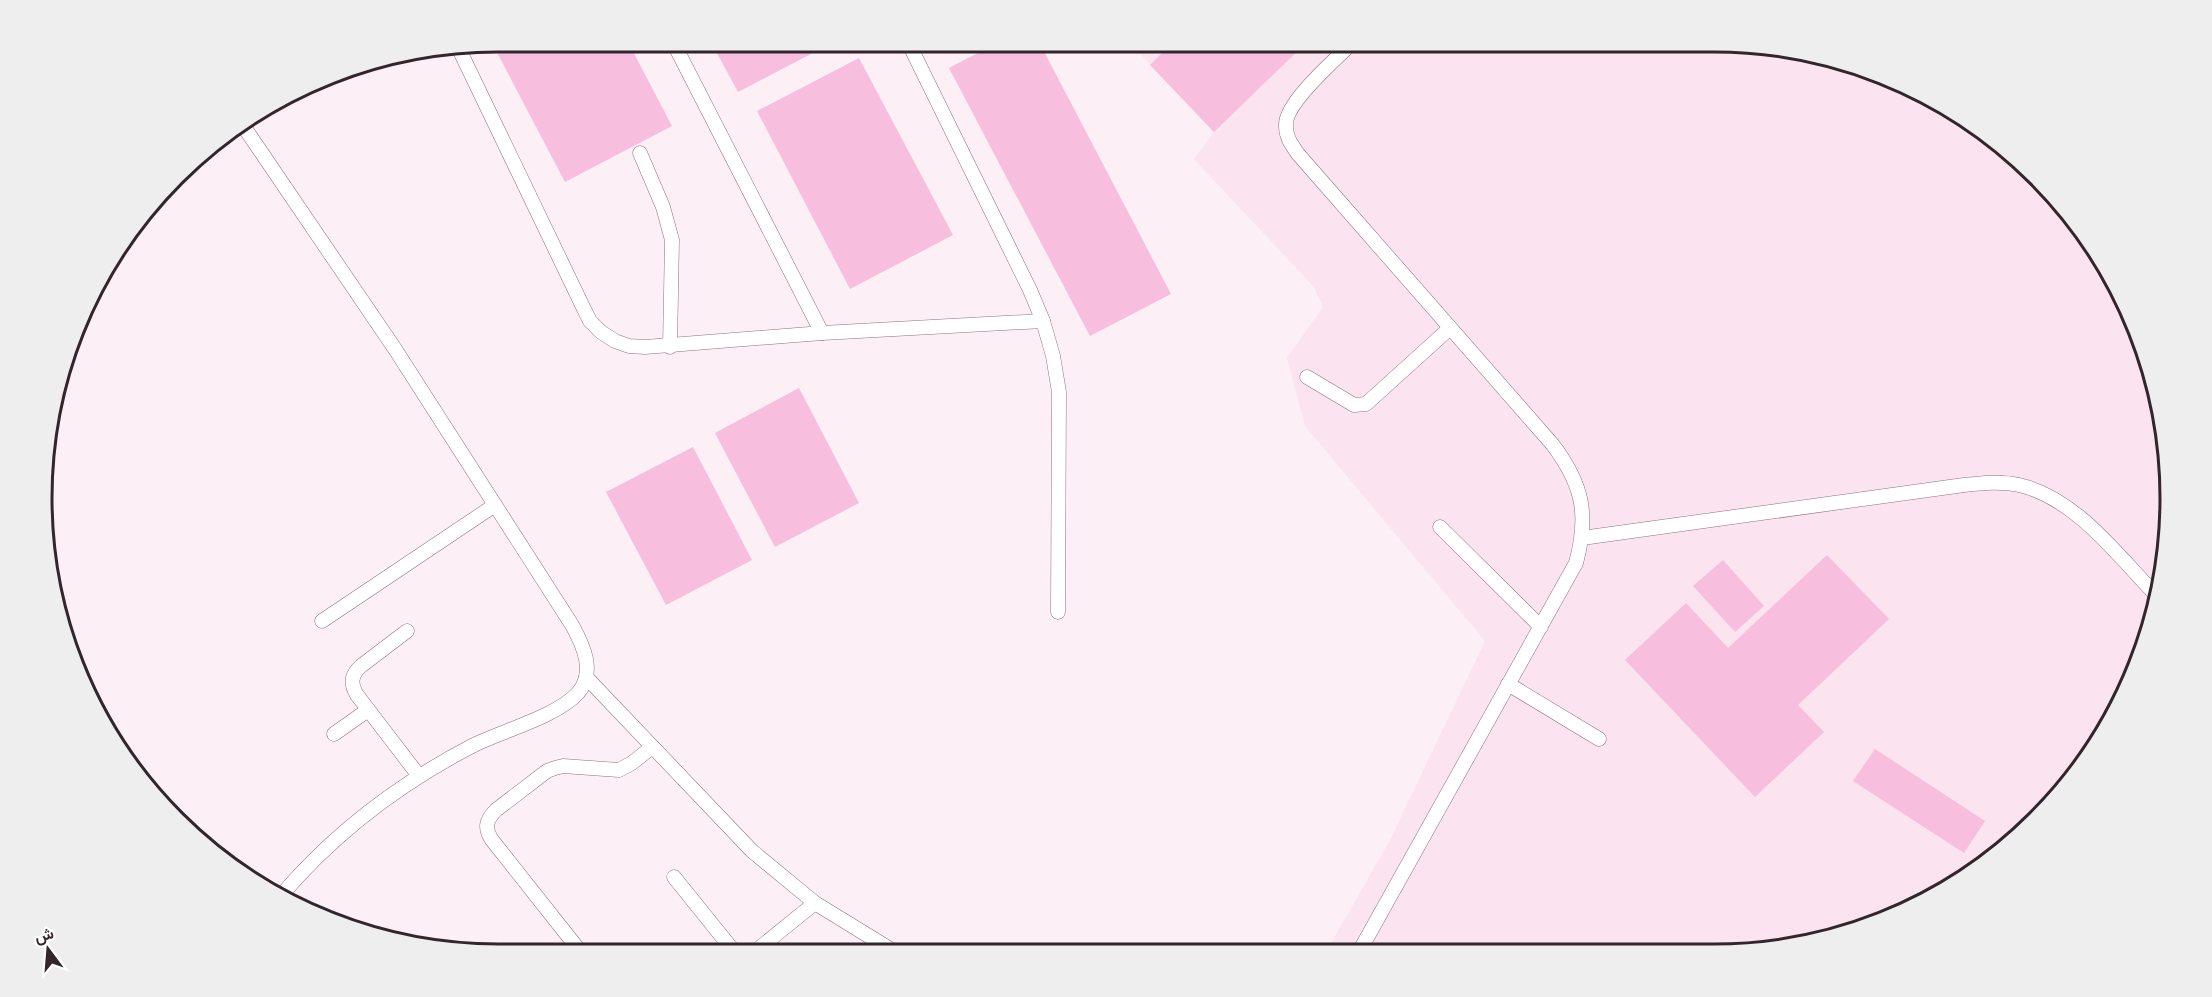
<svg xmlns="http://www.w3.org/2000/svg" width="2212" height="997" font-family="'Open Sans',Vazirmatn,sans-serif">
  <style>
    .built { fill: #fbe3f0 }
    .building { fill: #f8bede }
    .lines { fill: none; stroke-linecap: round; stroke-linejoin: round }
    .lane-casing { stroke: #8e7281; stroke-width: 15 }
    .lane { stroke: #fff; stroke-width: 14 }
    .rim { fill: none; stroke: #32262c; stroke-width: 3 }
  </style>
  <rect width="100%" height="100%" fill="#fceff5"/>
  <polygon class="built" points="1135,42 1714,42 1861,66 1942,103 2015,156 2076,221 2123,297 2155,381 2169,469 2166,558 2146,646 2093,752 2014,842 1915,908 1773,951 1326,952 1390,840 1485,641 1305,426 1287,358 1323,307 1314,287 1194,159 1214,132 1132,45"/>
  <g class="building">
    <polygon points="498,42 628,42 672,126 565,182 492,43"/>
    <polygon points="711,42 834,42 738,92"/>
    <polygon points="999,42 1039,42 1171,294 1090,336 949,68"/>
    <polygon points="1173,42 1307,42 1214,132 1150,65"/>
    <polygon points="859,58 953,235 850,289 757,111"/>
    <polygon points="799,388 859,503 775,547 715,433"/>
    <polygon points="693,447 752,560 666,605 606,492"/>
    <polygon points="1827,555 1889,619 1798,705 1824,732 1755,797 1625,660 1686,603 1728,648"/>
    <polygon points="1723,560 1764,606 1735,632 1693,586"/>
    <polygon points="1875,749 1985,821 1964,853 1853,781"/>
  </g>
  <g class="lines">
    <g class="lane-casing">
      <g id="lane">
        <polyline points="673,42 822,333"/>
        <polyline points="908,42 1030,290 1043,321 1053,356 1059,392 1058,612"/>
        <path d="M1353,42C1336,59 1286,102 1286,124C1285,136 1291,144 1298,154L1553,445C1583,485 1589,515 1576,563L1359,952"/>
        <polyline points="459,49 583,307 590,321 601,332 615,341 629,346 645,347 822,333 1043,321"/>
        <path d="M242,124L395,349L572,625C583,645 596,672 578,693C556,717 501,731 472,746C399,784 332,835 279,898"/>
        <polyline points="640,153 663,207 672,240 670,347"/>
        <polyline points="1307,377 1354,405 1366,404 1450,328"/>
        <polyline points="1440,527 1541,627"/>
        <path d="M1582,538L1964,485C1982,483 2002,481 2019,485C2076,498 2118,556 2157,596"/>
        <polyline points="322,621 495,505"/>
        <path d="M407,631L361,666C351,675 350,683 357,695L419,776"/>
        <polyline points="586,677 752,851 815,903 898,954"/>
        <polyline points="1508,684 1599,739"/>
        <polyline points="334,734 368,710"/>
        <polyline points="674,877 736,954"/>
        <polyline points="752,954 815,903"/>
        <path d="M583,955L492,840C484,828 486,820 496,810L547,771L555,768L563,766L619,770L632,763L652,747"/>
      </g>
    </g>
    <use href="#lane" class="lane"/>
  </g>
  <path d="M0 0H2212V997H0ZM498 52H1714A446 446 0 0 1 2160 498V498A446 446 0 0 1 1714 944H498A446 446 0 0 1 52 498V498A446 446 0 0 1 498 52Z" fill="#efeeee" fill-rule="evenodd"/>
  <path class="rim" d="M498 52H1714A446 446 0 0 1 2160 498V498A446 446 0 0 1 1714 944H498A446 446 0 0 1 52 498V498A446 446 0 0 1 498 52Z"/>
  <g transform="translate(48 949) rotate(344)" stroke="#ffffff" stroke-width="4.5" paint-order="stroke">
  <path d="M0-4.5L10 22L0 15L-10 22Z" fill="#32262c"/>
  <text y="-9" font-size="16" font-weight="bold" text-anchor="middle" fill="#32262c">ش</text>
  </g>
</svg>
